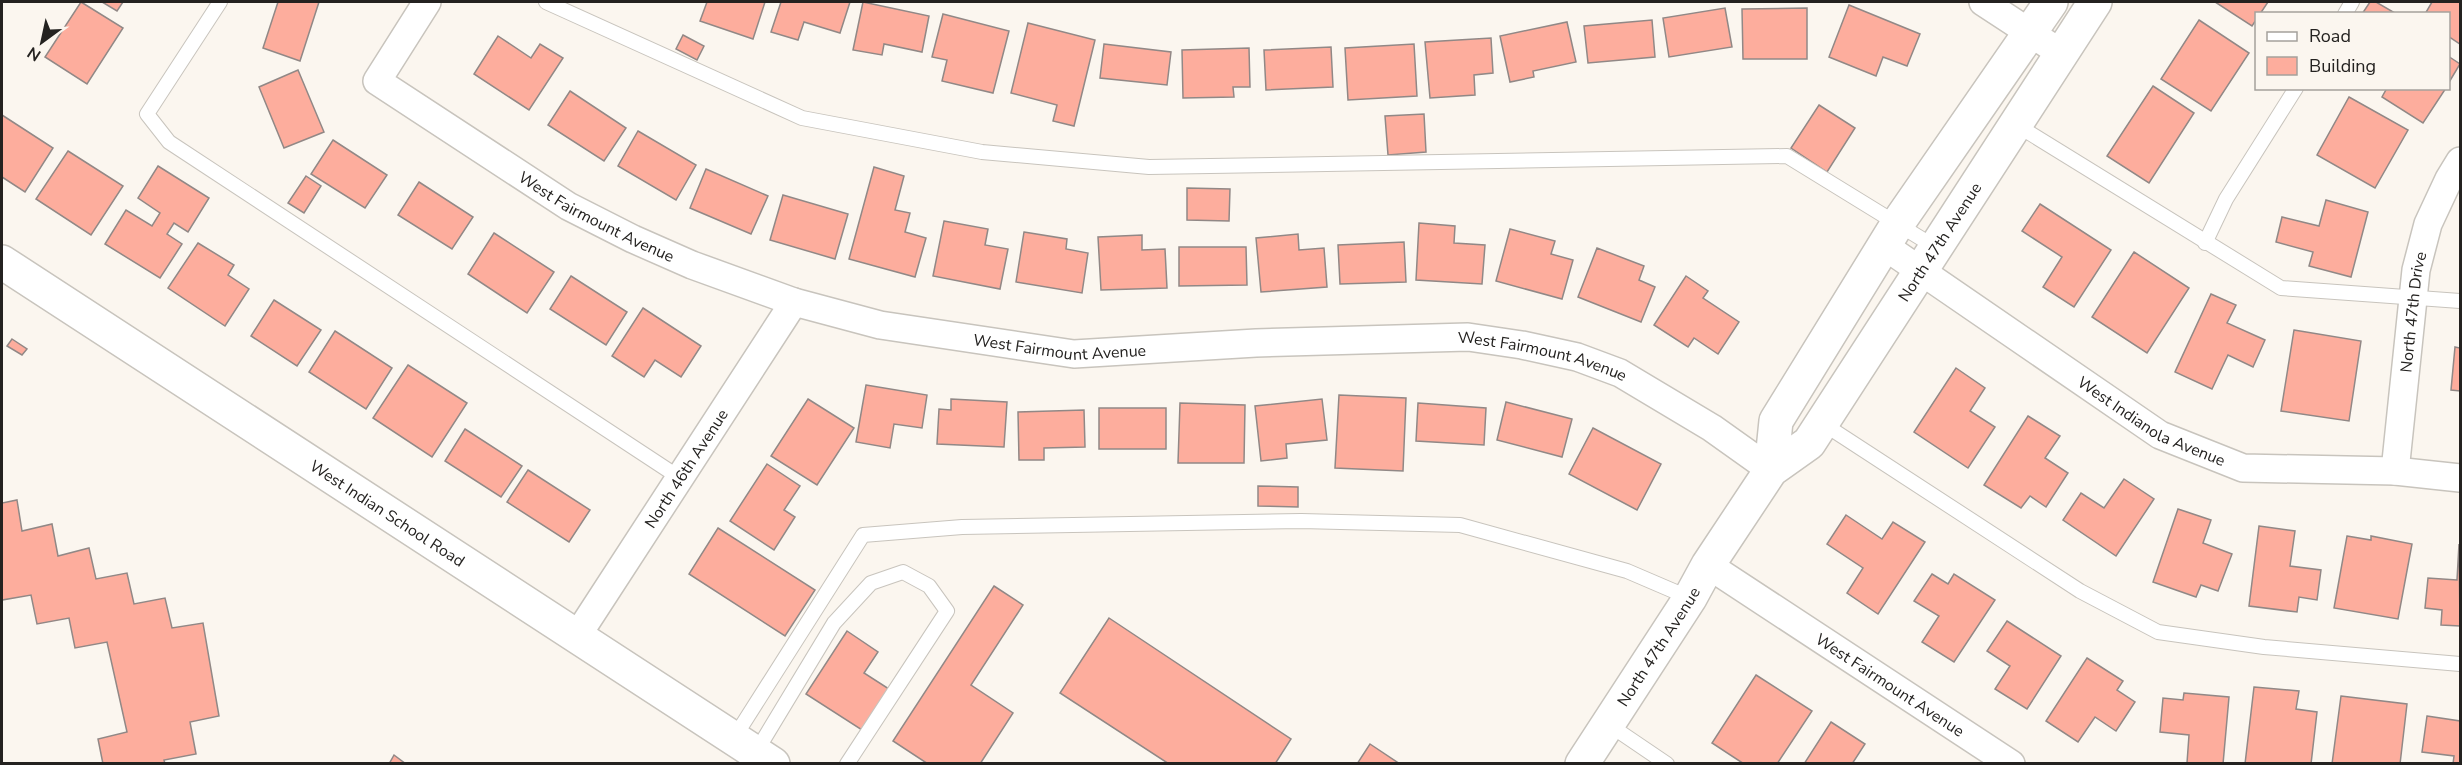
<svg xmlns="http://www.w3.org/2000/svg" width="2462" height="765" font-family="'Nunito Sans',sans-serif">
  <style>
    .building { fill: #fdad9d; stroke: #918886; stroke-width: 1.5 }
    .lines { fill: none; stroke-linecap: round; stroke-linejoin: round }
    .lane-casing { stroke: #c8c4bd; stroke-width: 16 }
    .street-casing { stroke: #c8c4bd; stroke-width: 30 }
    .secondary-casing { stroke: #c8c4bd; stroke-width: 36 }
    .lane { stroke: #fff; stroke-width: 14 }
    .street { stroke: #fff; stroke-width: 27 }
    .secondary { stroke: #fff; stroke-width: 33 }
    .labels { text-anchor: middle; stroke-width: 4.5; stroke-linejoin: round; paint-order: stroke }
    .street-label { font-size: 16px; fill: #242220; stroke: #fbf6ef }
  </style>
  <rect width="100%" height="100%" fill="#fbf6ef"/>
  <g class="building">
    <polygon points="81,2 123,28 87,84 45,57"/>
    <polygon points="102,2 123,2 117,11"/>
    <polygon points="278,2 319,2 300,61 263,48"/>
    <polygon points="707,2 765,2 753,39 700,21"/>
    <polygon points="781,2 850,2 840,33 804,22 798,40 771,32"/>
    <polygon points="863,2 929,16 922,52 884,44 882,55 853,50"/>
    <polygon points="2215,2 2268,2 2260,14 2256,14 2256,20 2252,26"/>
    <polygon points="2370,2 2376,2 2395,13 2362,14"/>
    <polygon points="2432,2 2460,2 2460,44 2448,36 2448,14 2425,14"/>
    <polygon points="1849,5 1920,34 1907,66 1883,57 1876,76 1829,57"/>
    <polygon points="1725,8 1732,47 1669,57 1663,18"/>
    <polygon points="1807,8 1807,59 1743,59 1742,9"/>
    <polygon points="943,14 1009,31 993,93 942,81 947,60 932,57"/>
    <polygon points="1652,20 1655,57 1588,63 1584,26"/>
    <polygon points="2199,20 2249,53 2211,111 2161,79"/>
    <polygon points="1567,22 1576,62 1533,71 1534,77 1510,82 1500,36"/>
    <polygon points="1028,23 1095,40 1074,126 1053,121 1057,105 1011,93"/>
    <polygon points="683,35 704,46 697,60 676,49"/>
    <polygon points="498,36 531,58 540,44 563,58 529,110 474,74"/>
    <polygon points="1491,38 1493,73 1474,75 1475,95 1430,98 1425,42"/>
    <polygon points="1104,44 1171,52 1167,85 1100,78"/>
    <polygon points="1414,44 1417,96 1348,100 1345,48"/>
    <polygon points="1331,47 1333,87 1266,90 1264,50"/>
    <polygon points="1249,48 1250,87 1233,87 1234,97 1183,98 1182,50"/>
    <polygon points="2448,56 2460,64 2448,84"/>
    <polygon points="298,70 324,132 284,148 259,87"/>
    <polygon points="2153,86 2194,113 2149,183 2107,156"/>
    <polygon points="2387,88 2446,88 2423,123 2382,97"/>
    <polygon points="570,91 626,128 604,161 548,125"/>
    <polygon points="2349,97 2408,130 2375,188 2317,155"/>
    <polygon points="1819,105 1855,128 1827,172 1791,148"/>
    <polygon points="1424,114 1426,152 1388,155 1385,116"/>
    <polygon points="2,115 53,148 25,192 2,177"/>
    <polygon points="638,131 696,165 676,200 618,166"/>
    <polygon points="333,140 387,175 365,208 311,174"/>
    <polygon points="68,151 123,186 91,235 36,199"/>
    <polygon points="158,166 209,198 188,232 174,223 167,234 182,244 160,278 105,244 126,210 152,226 160,213 138,198"/>
    <polygon points="874,167 904,176 895,210 910,213 905,232 926,238 915,277 849,259"/>
    <polygon points="706,169 768,196 751,234 690,208"/>
    <polygon points="306,176 321,186 304,213 288,203"/>
    <polygon points="419,182 473,217 452,249 398,215"/>
    <polygon points="1187,188 1230,189 1229,221 1187,220"/>
    <polygon points="783,195 848,214 835,259 770,240"/>
    <polygon points="2326,200 2368,212 2351,277 2309,266 2313,252 2276,242 2282,217 2319,226"/>
    <polygon points="2040,204 2111,250 2074,307 2043,287 2062,257 2022,231"/>
    <polygon points="944,221 988,229 985,245 1008,249 1000,289 933,276"/>
    <polygon points="1419,223 1455,226 1454,243 1485,245 1482,284 1416,280"/>
    <polygon points="1510,229 1555,241 1551,254 1573,260 1562,299 1496,281"/>
    <polygon points="1024,232 1067,239 1066,249 1088,253 1082,293 1016,282"/>
    <polygon points="494,233 554,272 527,313 468,274"/>
    <polygon points="1298,234 1299,250 1324,248 1327,287 1261,292 1256,238"/>
    <polygon points="1142,235 1142,250 1165,249 1167,288 1101,290 1098,237"/>
    <polygon points="1404,242 1406,282 1340,284 1338,245"/>
    <polygon points="198,243 234,265 228,275 249,289 225,326 168,288"/>
    <polygon points="1179,247 1246,247 1247,285 1179,286"/>
    <polygon points="1597,248 1644,266 1639,280 1655,287 1641,322 1578,297"/>
    <polygon points="2134,252 2189,288 2147,353 2092,317"/>
    <polygon points="571,276 627,312 606,345 550,309"/>
    <polygon points="1686,276 1708,291 1703,298 1739,322 1718,354 1694,338 1688,347 1654,325"/>
    <polygon points="2211,294 2236,305 2227,323 2265,340 2253,367 2228,355 2212,389 2175,372"/>
    <polygon points="274,300 321,330 297,366 251,336"/>
    <polygon points="643,308 701,346 681,377 655,360 644,377 612,356"/>
    <polygon points="2294,330 2361,341 2349,421 2281,411"/>
    <polygon points="335,331 392,368 366,409 309,372"/>
    <polygon points="12,339 27,349 22,355 7,346"/>
    <polygon points="2455,347 2460,348 2460,391 2451,390"/>
    <polygon points="408,365 467,403 432,457 373,418"/>
    <polygon points="1956,368 1985,388 1970,411 1995,427 1968,468 1914,432"/>
    <polygon points="866,385 927,395 922,428 894,424 890,448 856,442"/>
    <polygon points="1339,395 1406,398 1403,471 1335,468"/>
    <polygon points="808,399 854,428 817,485 771,456"/>
    <polygon points="951,399 1007,402 1004,447 937,444 939,409 951,410"/>
    <polygon points="1322,399 1327,440 1286,444 1287,458 1261,461 1255,406"/>
    <polygon points="1506,402 1572,419 1562,457 1497,440"/>
    <polygon points="1180,403 1245,405 1244,463 1178,463"/>
    <polygon points="1418,403 1486,408 1484,445 1416,441"/>
    <rect x="1099" y="408" width="67" height="41"/>
    <polygon points="1084,410 1085,447 1044,448 1044,460 1019,460 1018,412"/>
    <polygon points="2028,416 2060,436 2045,458 2068,473 2046,507 2030,496 2021,508 1984,485"/>
    <polygon points="1593,428 1661,464 1637,510 1569,474"/>
    <polygon points="465,429 522,466 501,497 445,461"/>
    <polygon points="767,464 800,486 784,510 795,517 774,550 730,521"/>
    <polygon points="528,470 590,510 569,542 507,502"/>
    <polygon points="2124,479 2154,499 2116,556 2063,520 2081,493 2104,508"/>
    <polygon points="1258,486 1298,487 1298,507 1258,506"/>
    <polygon points="17,500 22,531 52,524 58,556 89,548 96,579 127,573 134,604 165,598 172,628 203,623 219,716 190,722 196,754 164,760 165,764 103,764 98,739 127,732 107,642 75,648 69,618 37,624 31,595 2,600 2,503"/>
    <polygon points="2178,509 2211,520 2203,543 2232,554 2218,591 2201,585 2196,597 2153,582"/>
    <polygon points="1846,515 1882,539 1893,522 1925,542 1878,614 1847,593 1863,568 1827,544"/>
    <polygon points="2259,526 2295,531 2290,566 2321,570 2317,600 2299,597 2297,612 2249,606"/>
    <polygon points="718,528 815,590 785,636 689,574"/>
    <polygon points="2347,536 2371,540 2371,536 2412,544 2398,619 2334,608"/>
    <polygon points="2459,544 2460,626 2441,625 2442,610 2425,608 2428,578 2457,580"/>
    <polygon points="1932,574 1948,584 1954,574 1995,600 1954,662 1922,642 1939,616 1914,601"/>
    <polygon points="994,586 1023,605 971,685 1013,713 980,764 928,764 893,741"/>
    <polygon points="1109,618 1291,739 1275,764 1169,764 1060,693"/>
    <polygon points="2007,621 2061,656 2027,709 1995,689 2010,666 1987,651"/>
    <polygon points="847,631 878,652 864,673 889,689 862,730 806,694"/>
    <polygon points="2087,658 2123,681 2117,690 2135,702 2116,731 2095,717 2078,742 2046,721"/>
    <polygon points="1756,675 1812,711 1777,764 1744,764 1712,743"/>
    <polygon points="2254,687 2299,691 2296,709 2317,712 2311,764 2245,764"/>
    <polygon points="2184,693 2229,697 2223,764 2187,763 2189,735 2160,732 2163,698 2183,700"/>
    <polygon points="2341,696 2407,704 2400,764 2332,764"/>
    <polygon points="2427,716 2460,721 2460,764 2453,764 2454,756 2422,752"/>
    <polygon points="1831,722 1865,744 1852,764 1804,764"/>
    <polygon points="1370,744 1400,764 1357,764"/>
    <polygon points="394,755 406,764 389,764"/>
  </g>
  <g class="lines">
    <g class="lane-casing">
      <g id="lane">
        <polyline points="220,2 147,114 169,142 680,478"/>
        <polyline points="546,2 802,118 982,152 1149,167 1787,156 1935,247"/>
        <polyline points="2345,14 2352,2"/>
        <polyline points="2015,124 2281,288 2460,301"/>
        <polyline points="2205,243 2226,199 2296,88"/>
        <polyline points="1822,423 2080,591 2158,632 2264,647 2460,664"/>
        <polyline points="1608,724 1667,764"/>
        <polyline points="734,738 863,535 962,527 1301,521 1460,525 1627,571 1690,598"/>
        <polyline points="756,752 834,623 871,583 903,572 929,586 947,611 847,764"/>
      </g>
    </g>
    <g class="street-casing">
      <g id="street">
        <path id="s1" d="M427,2L377,81L568,206L633,239L692,265L794,302L880,325L1074,354L1256,343L1468,337L1522,345L1577,357L1620,373L1712,428L1771,470"/>
        <polyline points="1983,2 2061,53"/>
        <path id="s2" d="M1883,245L2160,435L2243,468L2395,471L2460,478"/>
        <path id="s3" d="M2395,471L2416,270L2428,224L2449,179L2460,161"/>
        <path id="s4" d="M1708,565L2011,764"/>
        <path id="s5" d="M577,636L794,302"/>
      </g>
    </g>
    <g class="secondary-casing">
      <g id="secondary">
        <path id="s6" d="M2,262L773,764"/>
        <polyline points="1771,470 1776,421 1898,223 2051,2"/>
        <path id="s7" d="M1582,764L1690,598L1708,565L1771,470L1809,443L2095,2"/>
      </g>
    </g>
    <use href="#lane" class="lane"/>
    <use href="#street" class="street"/>
    <use href="#secondary" class="secondary"/>
  </g>
  <g class="labels">
    <g class="street-label">
      <text dy="6" stroke="none"><textPath href="#s1" startOffset="352">West Fairmount Avenue</textPath></text>
      <text dy="6" stroke="none"><textPath href="#s7" startOffset="636">North 47th Avenue</textPath></text>
      <text dy="6" stroke="none"><textPath href="#s3" startOffset="160">North 47th Drive</textPath></text>
      <text dy="6" stroke="none"><textPath href="#s1" startOffset="838">West Fairmount Avenue</textPath></text>
      <text dy="6" stroke="none"><textPath href="#s1" startOffset="1324">West Fairmount Avenue</textPath></text>
      <text dy="6" stroke="none"><textPath href="#s2" startOffset="322">West Indianola Avenue</textPath></text>
      <text dy="6" stroke="none"><textPath href="#s5" startOffset="200">North 46th Avenue</textPath></text>
      <text dy="6" stroke="none"><textPath href="#s6" startOffset="460">West Indian School Road</textPath></text>
      <text dy="6" stroke="none"><textPath href="#s7" startOffset="140">North 47th Avenue</textPath></text>
      <text dy="6" stroke="none"><textPath href="#s4" startOffset="218">West Fairmount Avenue</textPath></text>
    </g>
  </g>
  <rect width="2462" height="765" fill="none" stroke="#242220" stroke-width="6"/>
  <rect x="2255" y="12" width="195" height="78" fill="#fbf6ef" stroke="#a5a19c" stroke-width="1.5"/>
  <rect x="2267" y="32" width="30" height="9" fill="#ffffff" stroke="#a5a19c" stroke-width="1.5"/>
  <text x="2309" y="42" font-size="18" fill="#242220">Road</text>
  <rect x="2267" y="57" width="30" height="18" fill="#fdad9d" stroke="#a5a19c" stroke-width="1.5"/>
  <text x="2309" y="72" font-size="18" fill="#242220">Building</text>
  <g transform="translate(42 42) rotate(213)" stroke="#fbf6ef" stroke-width="4.5" paint-order="stroke">
  <path d="M0-4.5L10 22L0 15L-10 22Z" fill="#242220"/>
  <text y="-9" font-size="16" font-weight="bold" text-anchor="middle" fill="#242220">N</text>
  </g>
</svg>
